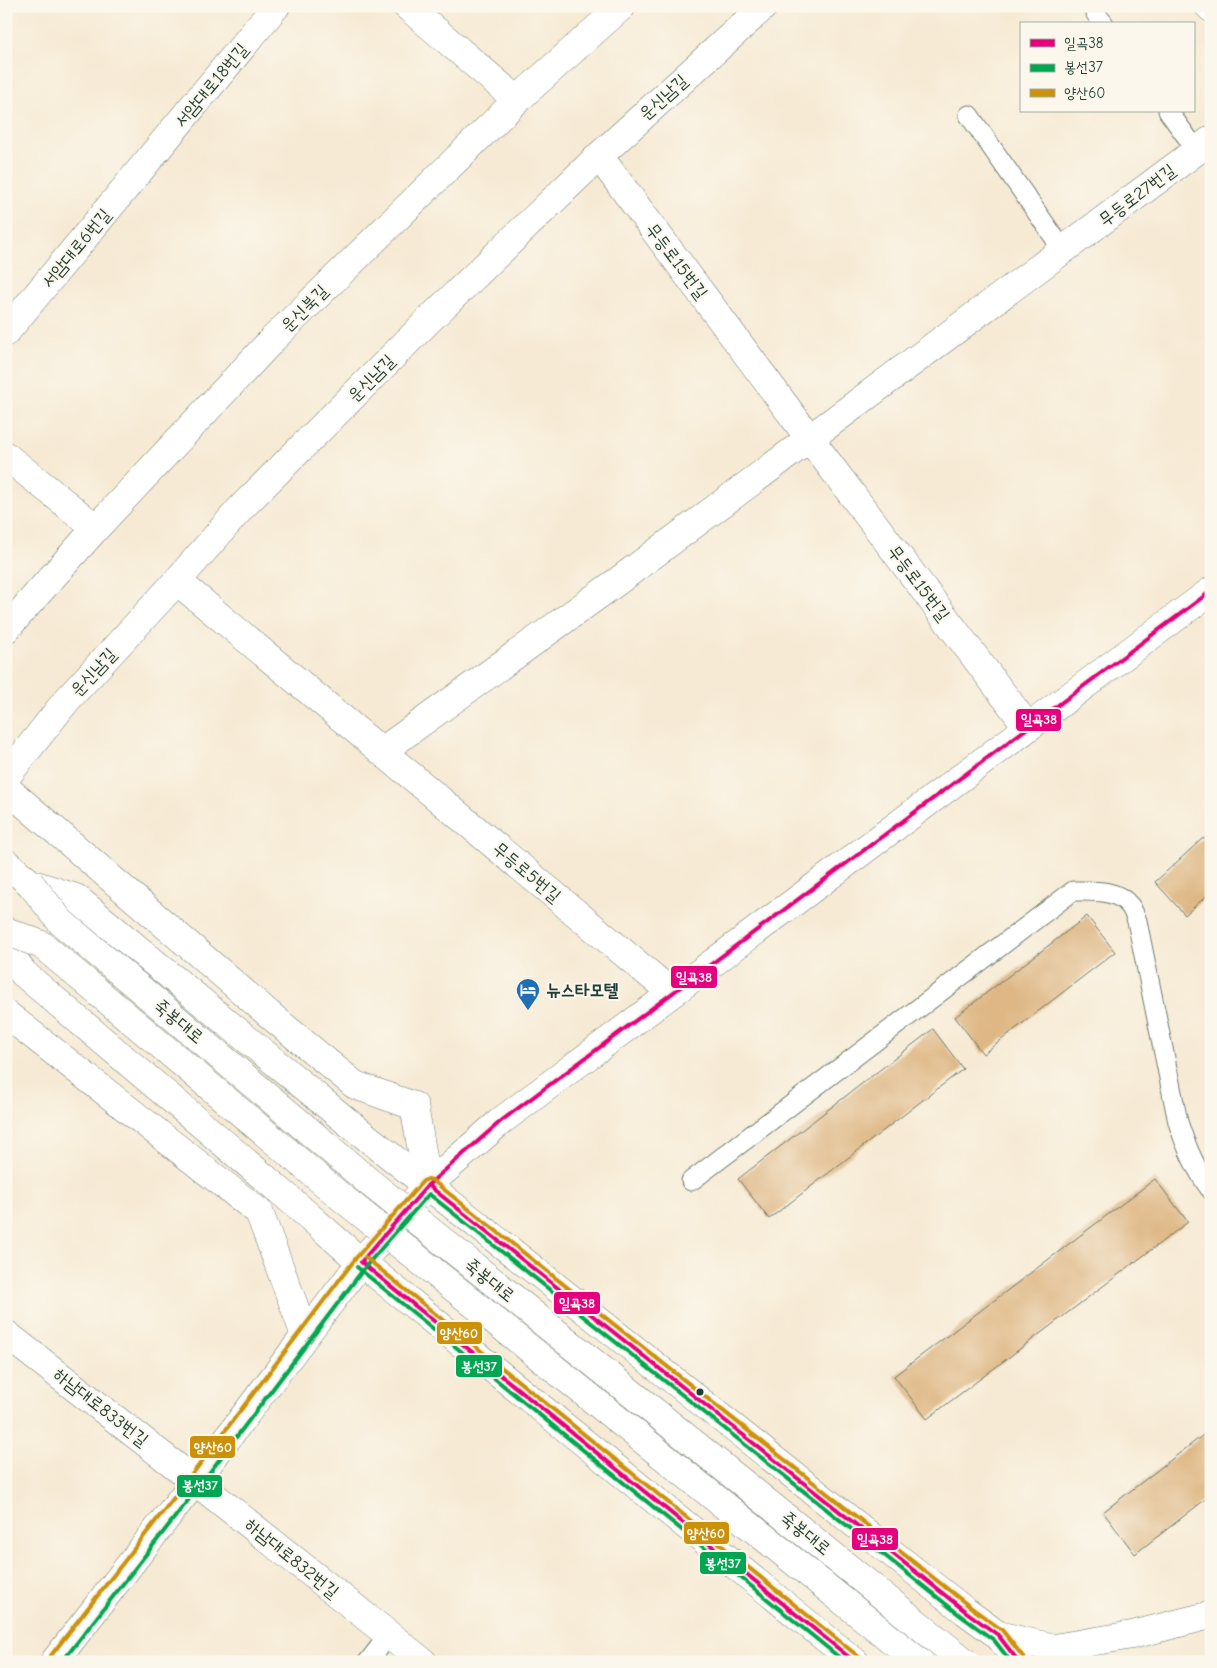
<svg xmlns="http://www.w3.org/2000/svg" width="1217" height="1668" font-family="'Comic Neue','Poor Story',sans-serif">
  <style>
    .building { fill: #deb784 }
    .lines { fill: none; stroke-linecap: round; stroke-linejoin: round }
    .lane-casing { stroke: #6a7a6c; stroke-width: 21 }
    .street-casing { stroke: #6a7a6c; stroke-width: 29 }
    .secondary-casing { stroke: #6a7a6c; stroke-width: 29 }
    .primary-casing { stroke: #6a7a6c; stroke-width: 29 }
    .lane { stroke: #fff; stroke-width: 19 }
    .street { stroke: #fff; stroke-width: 28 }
    .secondary { stroke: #fff; stroke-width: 28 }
    .primary { stroke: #fff; stroke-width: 28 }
    .primary-bridge-casing { stroke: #6a7a6c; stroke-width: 29; stroke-linecap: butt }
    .primary-bridge { stroke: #fff; stroke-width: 28 }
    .bus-1-casing { stroke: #fbf7ec; stroke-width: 8 }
    .bus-2-casing { stroke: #fbf7ec; stroke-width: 8 }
    .bus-3-casing { stroke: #fbf7ec; stroke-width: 8 }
    .bus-1 { stroke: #e5007d; stroke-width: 4 }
    .bus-2 { stroke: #00a651; stroke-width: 4 }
    .bus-3 { stroke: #cc910a; stroke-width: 4 }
    .bus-dot { fill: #1f3d34; stroke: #fbf7ec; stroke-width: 2 }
    .labels { text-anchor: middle; stroke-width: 4; stroke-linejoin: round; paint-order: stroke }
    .street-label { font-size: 18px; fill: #1f3d34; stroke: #fbf7ec }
    .poi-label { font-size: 18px; font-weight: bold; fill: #1f3d34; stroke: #fbf7ec; text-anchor: start }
    .line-badge { stroke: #fbf7ec; stroke-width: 2 }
    .badge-label { font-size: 14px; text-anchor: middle; font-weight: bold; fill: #fff }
  </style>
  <rect width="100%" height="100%" fill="#fbf7ec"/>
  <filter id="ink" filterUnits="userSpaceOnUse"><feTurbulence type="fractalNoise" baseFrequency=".02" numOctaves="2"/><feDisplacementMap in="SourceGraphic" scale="10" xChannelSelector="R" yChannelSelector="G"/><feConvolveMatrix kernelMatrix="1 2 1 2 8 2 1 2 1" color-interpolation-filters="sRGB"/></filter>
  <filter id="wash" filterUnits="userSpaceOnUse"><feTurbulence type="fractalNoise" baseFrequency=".0096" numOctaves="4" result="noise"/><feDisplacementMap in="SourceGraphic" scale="20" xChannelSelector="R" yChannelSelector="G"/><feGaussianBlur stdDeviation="1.12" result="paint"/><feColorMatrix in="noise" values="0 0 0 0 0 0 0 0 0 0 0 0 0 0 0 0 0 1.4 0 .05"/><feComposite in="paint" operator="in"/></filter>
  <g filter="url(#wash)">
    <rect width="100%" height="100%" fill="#f6ead4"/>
    <g id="blocks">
      <g class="building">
        <polygon points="1211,837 1211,892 1185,915 1155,882 1202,839"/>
        <polygon points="1087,916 1115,952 983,1054 955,1017"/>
        <polygon points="933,1029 963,1069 769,1219 738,1179"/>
        <polygon points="1155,1179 1188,1222 927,1419 894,1376"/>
        <polygon points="1211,1429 1211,1495 1135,1554 1103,1512"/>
      </g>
    </g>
  </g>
  <g filter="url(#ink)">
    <use href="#blocks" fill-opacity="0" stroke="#6a7a6c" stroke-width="1"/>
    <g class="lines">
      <g class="lane-casing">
        <g id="lane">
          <polyline points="1096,14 1104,24"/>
          <polyline points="1168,111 1197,151"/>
          <polyline points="969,115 1063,250"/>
          <path d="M691,1181L1073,891C1093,891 1117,889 1130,906C1133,910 1135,916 1137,921L1178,1122C1186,1147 1195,1169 1211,1190"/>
          <polyline points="368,1662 389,1635"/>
        </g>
      </g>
      <g class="street-casing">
        <g id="street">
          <polyline points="407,6 517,100"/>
          <polyline points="1209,6 1211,8"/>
          <polyline points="599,156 810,439 1027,726"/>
          <polyline points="6,332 276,6"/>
          <polyline points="6,456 96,528"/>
          <polyline points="177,581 672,993"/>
          <polyline points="6,629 96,528 273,339 517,100 622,6"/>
          <polyline points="382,751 618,581 1211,140"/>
          <polyline points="6,777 66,701 177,581 241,508 431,318 599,156 764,6"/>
          <polyline points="6,788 277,1021 355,1085 414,1106 428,1185"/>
          <polyline points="6,1014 259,1212 305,1335"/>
          <polyline points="6,1334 195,1481 423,1662"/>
        </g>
      </g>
      <g class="secondary-casing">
        <polyline id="secondary" points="54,1662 195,1481 361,1262 428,1185 501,1121 1211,591"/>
      </g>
      <g class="primary-casing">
        <g id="primary">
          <polyline points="6,863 30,883 76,898 345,1120 965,1611 998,1635 1019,1662"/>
          <polyline points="6,947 23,973 286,1196 361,1262 855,1662"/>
          <polyline points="998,1635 1054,1648 1132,1635 1211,1615"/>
        </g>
      </g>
      <use href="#lane" class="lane"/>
      <use href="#street" class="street"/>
      <use href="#secondary" class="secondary"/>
      <use href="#primary" class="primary"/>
      <g class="primary-bridge-casing">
        <g id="primary-bridge">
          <polyline points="30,883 61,922 368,1181 965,1662"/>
          <polyline points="6,931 42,945 341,1197 919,1662"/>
        </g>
      </g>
      <use href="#primary-bridge" class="primary-bridge"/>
      <g class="bus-1-casing">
        <g id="bus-1">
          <polyline points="428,1185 965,1611 998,1635 1019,1662"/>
          <polyline points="855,1662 361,1262 428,1185 501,1121 1211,591"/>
        </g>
      </g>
      <g class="bus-2-casing">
        <g id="bus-2">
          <polyline points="357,1267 845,1662"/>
          <polyline points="62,1662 200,1485 366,1266 429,1194 961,1616 994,1640 1011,1662"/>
        </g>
      </g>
      <g class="bus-3-casing">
        <g id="bus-3">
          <polyline points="365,1257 859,1657"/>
          <polyline points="49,1658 190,1477 356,1258 423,1181 428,1179 432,1180 969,1606 1002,1630 1024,1658"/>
        </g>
      </g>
      <use href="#bus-1" class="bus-1"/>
      <use href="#bus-2" class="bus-2"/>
      <use href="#bus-3" class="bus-3"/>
    </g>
  </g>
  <defs>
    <g id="hotel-pin" transform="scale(1.25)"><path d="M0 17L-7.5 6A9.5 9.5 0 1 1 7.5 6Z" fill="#1f6fb2" stroke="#fbf7ec"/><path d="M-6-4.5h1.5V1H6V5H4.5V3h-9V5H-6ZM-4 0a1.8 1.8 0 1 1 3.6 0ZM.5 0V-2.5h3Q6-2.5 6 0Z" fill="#fff"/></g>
  </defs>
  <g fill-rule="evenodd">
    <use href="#hotel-pin" x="528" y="990"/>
  </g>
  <circle class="bus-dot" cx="700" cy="1392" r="4.5"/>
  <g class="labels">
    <g class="street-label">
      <text transform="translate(211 85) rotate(-50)" y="6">서암대로18번길</text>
      <text transform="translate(663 97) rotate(-42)" y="6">운신남길</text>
      <text transform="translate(1137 195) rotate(-37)" y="6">무등로27번길</text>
      <text transform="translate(76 248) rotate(-50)" y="6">서암대로6번길</text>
      <text transform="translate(677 261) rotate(53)" y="6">무등로15번길</text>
      <text transform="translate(304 308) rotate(-45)" y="6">운신북길</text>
      <text transform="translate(371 378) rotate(-45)" y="6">운신남길</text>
      <text transform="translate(919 583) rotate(53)" y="6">무등로15번길</text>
      <text transform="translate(93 672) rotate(-47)" y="6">운신남길</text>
      <text transform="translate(527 872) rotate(40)" y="6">무등로5번길</text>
      <text transform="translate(179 1021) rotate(40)" y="6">죽봉대로</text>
      <text transform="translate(490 1280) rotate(39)" y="6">죽봉대로</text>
      <text transform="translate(101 1407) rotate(38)" y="6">하남대로833번길</text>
      <text transform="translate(806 1533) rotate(39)" y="6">죽봉대로</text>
      <text transform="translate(292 1558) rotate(39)" y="6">하남대로832번길</text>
    </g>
    <g class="poi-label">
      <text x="546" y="996">뉴스타모텔</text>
    </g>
  </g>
  <g class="line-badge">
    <rect x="1015" y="708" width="47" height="24" rx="5" fill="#e5007d"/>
    <rect x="670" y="965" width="48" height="24" rx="5" fill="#e5007d"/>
    <rect x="553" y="1291" width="48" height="24" rx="5" fill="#e5007d"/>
    <rect x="436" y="1321" width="47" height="24" rx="5" fill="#cc910a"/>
    <rect x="455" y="1354" width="48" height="24" rx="5" fill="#00a651"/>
    <rect x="189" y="1435" width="47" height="24" rx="5" fill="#cc910a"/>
    <rect x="176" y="1474" width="47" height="24" rx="5" fill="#00a651"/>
    <rect x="683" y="1521" width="47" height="24" rx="5" fill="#cc910a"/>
    <rect x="851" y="1527" width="48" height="24" rx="5" fill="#e5007d"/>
    <rect x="699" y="1551" width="48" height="24" rx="5" fill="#00a651"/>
  </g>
  <g class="badge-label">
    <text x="1039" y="724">일곡38</text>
    <text x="694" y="982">일곡38</text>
    <text x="577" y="1308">일곡38</text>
    <text x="459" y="1338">양산60</text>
    <text x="479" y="1371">봉선37</text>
    <text x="213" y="1452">양산60</text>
    <text x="200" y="1490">봉선37</text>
    <text x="706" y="1538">양산60</text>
    <text x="875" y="1544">일곡38</text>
    <text x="723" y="1568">봉선37</text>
  </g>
  <rect width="1217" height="1668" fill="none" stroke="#fbf7ec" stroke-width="25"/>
  <rect x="1020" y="22" width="175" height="90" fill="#fbf7ec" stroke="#a3ada2"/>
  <rect x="1030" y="39" width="25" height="8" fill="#e5007d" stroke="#a3ada2"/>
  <text x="1064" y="48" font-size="15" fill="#1f3d34">일곡38</text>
  <rect x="1030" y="64" width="25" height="8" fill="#00a651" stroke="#a3ada2"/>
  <text x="1064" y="72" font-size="15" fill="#1f3d34">봉선37</text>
  <rect x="1030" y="89" width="25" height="8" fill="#cc910a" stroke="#a3ada2"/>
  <text x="1064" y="98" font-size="15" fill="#1f3d34">양산60</text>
</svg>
